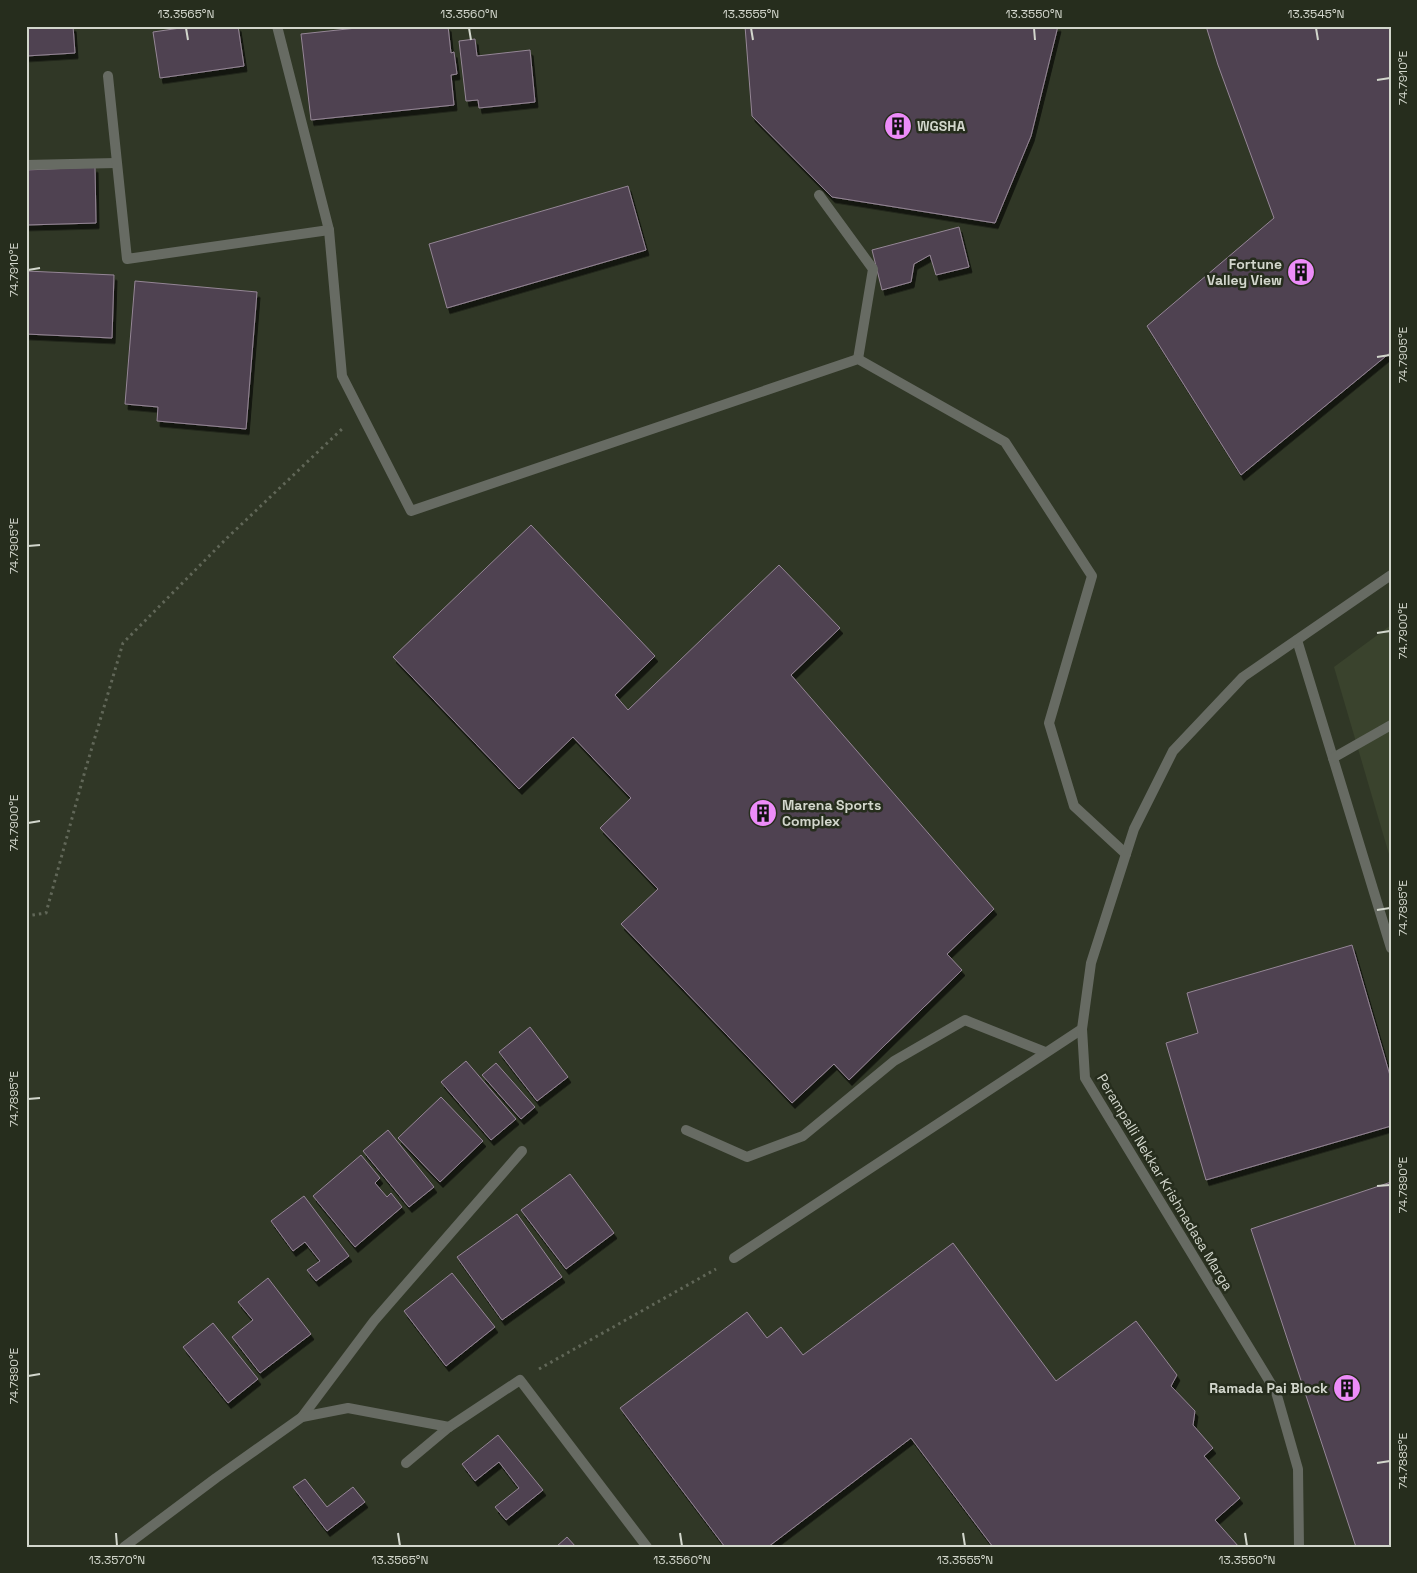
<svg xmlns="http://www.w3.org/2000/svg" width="1417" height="1573" font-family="'Space Grotesk',sans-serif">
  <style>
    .built { fill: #3a432d }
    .building { fill: #4f4251; stroke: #958696; filter: url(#shadow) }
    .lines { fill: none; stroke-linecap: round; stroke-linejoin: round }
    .path { stroke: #616758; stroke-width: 3; stroke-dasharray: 2.5 4; stroke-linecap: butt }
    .service { stroke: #676b63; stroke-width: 10 }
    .minor { stroke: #676b63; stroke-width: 10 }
    .tertiary { stroke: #676b63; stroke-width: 10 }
    .ticks { fill: none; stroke: #d2d6cc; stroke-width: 2 }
    .labels { text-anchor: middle; stroke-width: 5; stroke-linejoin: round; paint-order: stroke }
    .poi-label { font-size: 14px; font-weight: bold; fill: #d2d6cc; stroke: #262d1d; text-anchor: start }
    .street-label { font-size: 14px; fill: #d2d6cc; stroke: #262d1d }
    .neatline { fill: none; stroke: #d2d6cc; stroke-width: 2 }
    .ticks-label { font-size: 12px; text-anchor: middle; fill: #d2d6cc }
  </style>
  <defs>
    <filter id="shadow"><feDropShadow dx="3" dy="5.5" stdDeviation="0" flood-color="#0009"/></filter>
  </defs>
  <rect width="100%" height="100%" fill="#303726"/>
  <polygon class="built" points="1391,625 1391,861 1334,667"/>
  <g class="building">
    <polygon points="26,26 73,26 75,53 26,56"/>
    <polygon points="194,26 238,26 244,66 160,78 153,32"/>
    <polygon points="375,26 448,26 451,53 454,52 457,74 451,75 454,105 311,120 301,34"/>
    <polygon points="745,26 1058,26 1031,136 995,223 832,197 752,116"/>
    <polygon points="1206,26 1391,26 1391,352 1241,475 1147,326 1274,218 1218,65"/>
    <polygon points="475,39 477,56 530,50 535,102 479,108 478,100 466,101 459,41"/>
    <polygon points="95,167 96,223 26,225 26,170"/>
    <polygon points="628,186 646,250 447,308 429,244"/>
    <polygon points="959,227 969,267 936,275 930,255 914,264 911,282 882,290 872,250"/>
    <polygon points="26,271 114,275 112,338 26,334"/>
    <polygon points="135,281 257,292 246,429 157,421 158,407 125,404"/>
    <polygon points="531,525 655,656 615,695 628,710 779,565 840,628 791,675 994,909 947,954 962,970 849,1080 834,1064 792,1103 621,924 658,889 600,828 631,798 573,737 519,789 393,657"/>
    <polygon points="1352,945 1391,1079 1391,1126 1206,1180 1166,1043 1198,1033 1187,993"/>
    <polygon points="530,1027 568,1077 537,1101 499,1052"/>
    <polygon points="466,1061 516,1119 491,1140 441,1082"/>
    <polygon points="496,1063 535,1107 521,1119 482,1075"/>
    <polygon points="441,1097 483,1141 440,1182 398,1138"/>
    <polygon points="388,1130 434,1187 409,1207 363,1151"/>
    <polygon points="361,1155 380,1178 375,1183 387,1197 391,1193 402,1207 355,1247 313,1196"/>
    <polygon points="570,1174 614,1233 566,1269 521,1210"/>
    <polygon points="1391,1182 1391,1547 1356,1547 1251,1229"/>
    <polygon points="304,1196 349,1256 316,1281 307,1270 320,1261 305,1242 293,1251 271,1221"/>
    <polygon points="517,1214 562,1277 502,1320 457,1257"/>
    <polygon points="953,1243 1056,1381 1136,1321 1177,1375 1171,1386 1195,1411 1193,1425 1213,1448 1204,1456 1240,1498 1215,1520 1239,1547 993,1547 911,1438 768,1547 725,1547 620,1408 747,1312 767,1338 781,1327 803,1355"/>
    <polygon points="452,1273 495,1327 446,1366 404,1311"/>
    <polygon points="268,1278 311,1334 260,1373 232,1337 253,1320 238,1302"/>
    <polygon points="213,1323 258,1379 228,1403 183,1347"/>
    <polygon points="498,1435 543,1490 506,1520 495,1507 519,1488 499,1462 475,1481 462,1464"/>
    <polygon points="305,1479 327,1507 353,1487 365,1502 327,1531 293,1487"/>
    <polygon points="567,1537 576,1547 556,1547"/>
  </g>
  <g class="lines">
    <g class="path">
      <polyline points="26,916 46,913 85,771 123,643 227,538 343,428"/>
      <polyline points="539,1369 716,1269"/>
    </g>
    <polyline class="service" points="686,1130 747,1157 803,1136 894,1061 965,1020 1045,1052"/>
    <g class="minor">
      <polyline points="277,26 329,230"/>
      <polyline points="26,165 116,163"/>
      <polyline points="819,195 873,269 858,359"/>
      <polyline points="1297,640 1391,948"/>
      <polyline points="1333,758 1391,725"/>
      <polyline points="734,1258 1082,1029"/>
      <polyline points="302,1417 374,1321 522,1151"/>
      <polyline points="406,1463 449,1427 520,1380 647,1547"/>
      <polyline points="124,1547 216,1478 302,1417 348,1408 449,1427"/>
    </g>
    <g class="tertiary">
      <polyline points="108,76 127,259 329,230 342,376 411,511 858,359 1005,442 1092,576 1049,723 1074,806 1126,854"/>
      <polyline points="1299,1547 1298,1469 1276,1392 1085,1078 1082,1029 1091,963 1134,829 1173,751 1243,677 1391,575"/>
    </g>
  </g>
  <path class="ticks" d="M186,28L188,40M469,28L471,40M751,28L753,40M1034,28L1035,40M1316,28L1318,40M1377,80L1390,78M28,270L40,268M1377,357L1390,355M28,546L40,545M1377,633L1390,631M28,823L40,821M1377,910L1390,908M28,1099L40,1098M1377,1186L1390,1185M28,1376L40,1374M1377,1463L1390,1461M116,1533L117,1546M398,1533L400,1546M680,1533L682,1546M963,1533L965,1546M1245,1533L1247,1546"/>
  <defs>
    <g id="building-disc" transform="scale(1.4375)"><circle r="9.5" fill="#ed8cf9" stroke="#262d1d"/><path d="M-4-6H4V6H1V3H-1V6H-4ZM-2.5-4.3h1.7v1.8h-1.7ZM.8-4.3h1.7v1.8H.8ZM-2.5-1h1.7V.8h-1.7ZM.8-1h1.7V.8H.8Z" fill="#111"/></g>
  </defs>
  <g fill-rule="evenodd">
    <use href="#building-disc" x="898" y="126"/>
    <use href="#building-disc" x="1301" y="272"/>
    <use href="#building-disc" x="763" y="813"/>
    <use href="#building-disc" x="1347" y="1388"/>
  </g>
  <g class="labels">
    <g class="poi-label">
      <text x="917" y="131">WGSHA</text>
      <text x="1282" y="269" text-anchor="end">Fortune<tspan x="1282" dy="16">Valley View</tspan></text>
      <text x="782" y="810">Marena Sports<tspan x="782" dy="16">Complex</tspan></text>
      <text x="1328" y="1393" text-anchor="end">Ramada Pai Block</text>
    </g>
    <g class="street-label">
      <text transform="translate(1165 1182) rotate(59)" y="5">Perampalli Nekkar Krishnadasa Marga</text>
    </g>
  </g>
  <rect width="1417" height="1573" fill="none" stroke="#262d1d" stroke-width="55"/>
  <rect x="28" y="28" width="1362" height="1518" class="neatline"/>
  <g class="ticks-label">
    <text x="186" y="18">13.3565°N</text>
    <text x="469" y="18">13.3560°N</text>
    <text x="751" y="18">13.3555°N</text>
    <text x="1034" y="18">13.3550°N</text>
    <text x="1316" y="18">13.3545°N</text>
    <text transform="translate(1403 78) rotate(-90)" y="4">74.7910°E</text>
    <text transform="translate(14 270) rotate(-90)" y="4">74.7910°E</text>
    <text transform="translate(1403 355) rotate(-90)" y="4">74.7905°E</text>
    <text transform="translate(14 546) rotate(-90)" y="4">74.7905°E</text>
    <text transform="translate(1403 631) rotate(-90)" y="4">74.7900°E</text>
    <text transform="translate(14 823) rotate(-90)" y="4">74.7900°E</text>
    <text transform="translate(1403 908) rotate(-90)" y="4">74.7895°E</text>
    <text transform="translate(14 1099) rotate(-90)" y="4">74.7895°E</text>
    <text transform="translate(1403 1185) rotate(-90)" y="4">74.7890°E</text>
    <text transform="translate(14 1376) rotate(-90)" y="4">74.7890°E</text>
    <text transform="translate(1403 1461) rotate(-90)" y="4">74.7885°E</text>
    <text x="117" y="1564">13.3570°N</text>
    <text x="400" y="1564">13.3565°N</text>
    <text x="682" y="1564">13.3560°N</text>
    <text x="965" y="1564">13.3555°N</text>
    <text x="1247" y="1564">13.3550°N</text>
  </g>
</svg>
